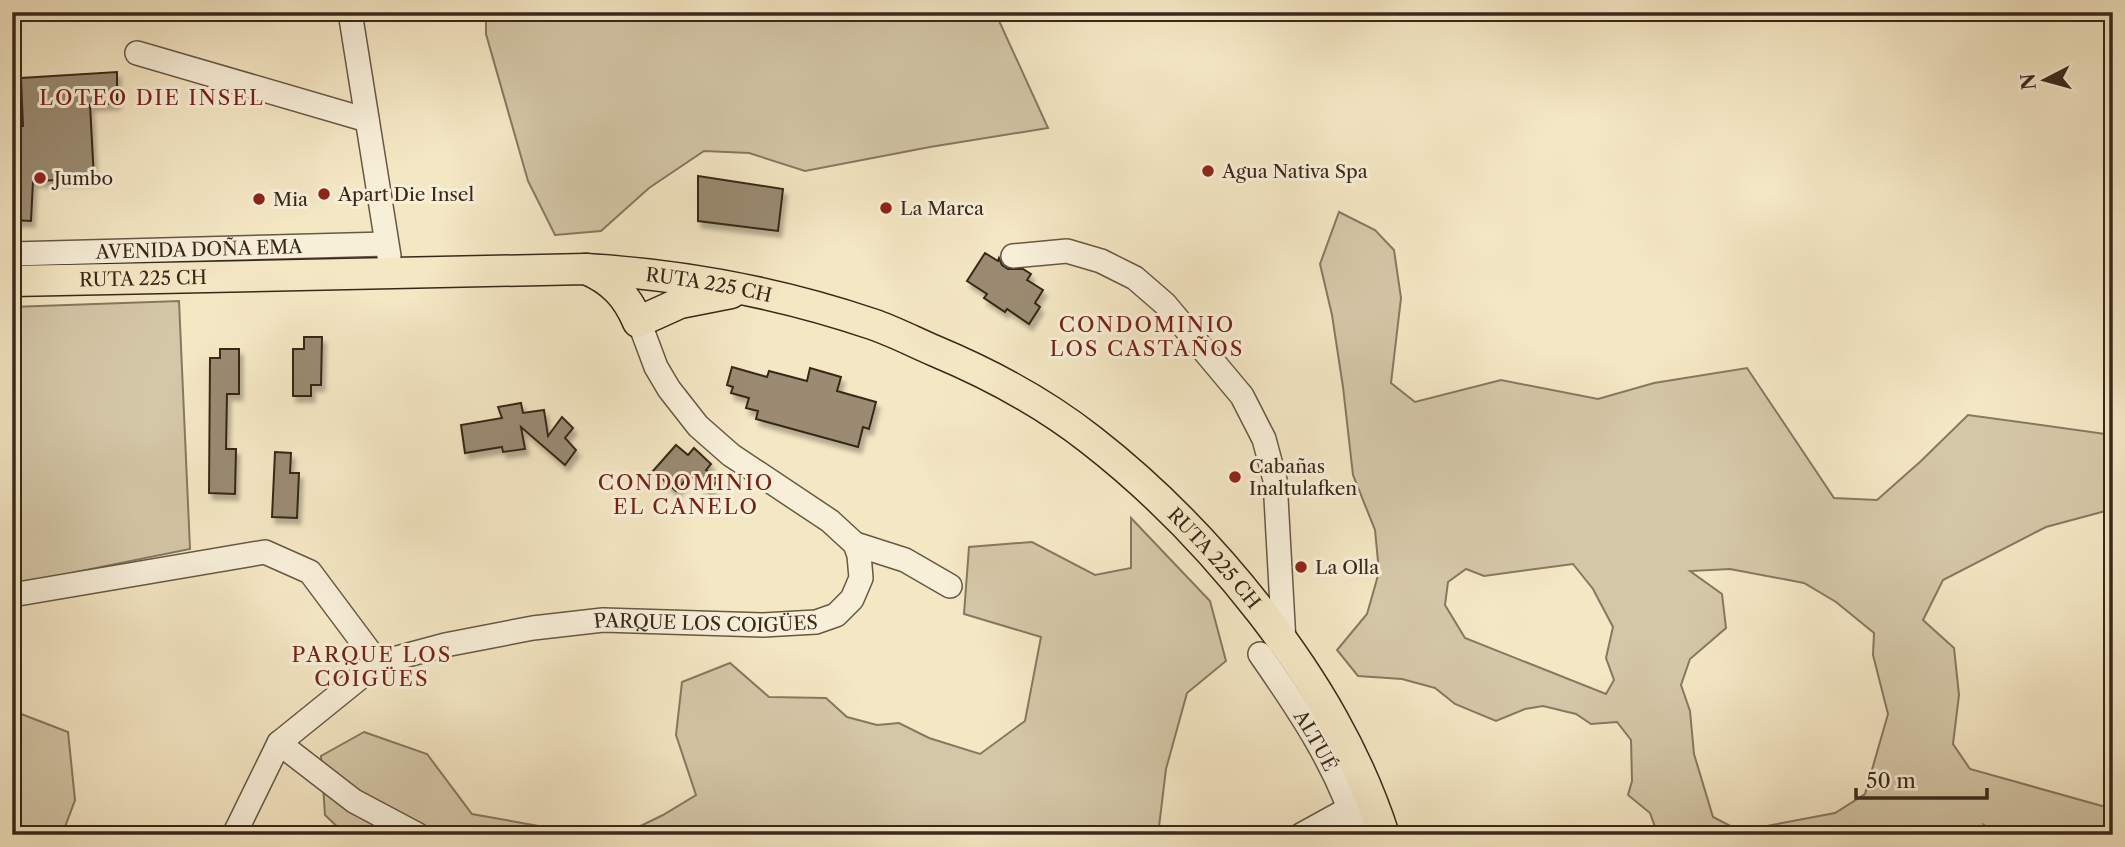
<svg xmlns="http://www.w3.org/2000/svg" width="2125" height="847" font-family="'Libre Caslon Text',serif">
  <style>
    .green { fill: #d4c7a7; stroke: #867860; stroke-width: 2; fill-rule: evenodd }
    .building { fill: #9a8b72; stroke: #382819; stroke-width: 2; filter: url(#shadow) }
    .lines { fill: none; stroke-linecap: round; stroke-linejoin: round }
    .minor-casing { stroke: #675844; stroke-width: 26 }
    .major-casing { stroke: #382819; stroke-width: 33 }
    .minor { stroke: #f8efd9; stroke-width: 23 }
    .major { stroke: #f4e7c4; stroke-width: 30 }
    .poi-dot { fill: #8f2418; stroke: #f8efd9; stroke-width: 2.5 }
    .labels { text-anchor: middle; stroke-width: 6; stroke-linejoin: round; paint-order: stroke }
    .poi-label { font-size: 19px; fill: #382819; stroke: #f8efd9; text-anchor: start }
    .street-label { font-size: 19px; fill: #382819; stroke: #f8efd9 }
    .neighbourhood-label { font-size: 21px; letter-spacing: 2px; fill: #7a1f14; stroke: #f8efd9 }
  </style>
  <defs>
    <filter id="shadow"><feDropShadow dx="3.5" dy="6" stdDeviation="2" flood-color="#0004"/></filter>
  </defs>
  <rect width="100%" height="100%" fill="#f4e7c4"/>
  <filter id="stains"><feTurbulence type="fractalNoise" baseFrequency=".00286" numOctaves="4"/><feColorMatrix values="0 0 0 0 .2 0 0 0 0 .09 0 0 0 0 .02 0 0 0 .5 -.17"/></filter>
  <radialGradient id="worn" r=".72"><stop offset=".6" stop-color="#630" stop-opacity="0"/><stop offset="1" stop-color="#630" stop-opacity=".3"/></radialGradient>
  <g class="green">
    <polygon points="486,12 995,12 1048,128 930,147 805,171 749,153 704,151 649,188 601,231 555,235 528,181 486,34"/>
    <path d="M1339,212L1375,230L1394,250L1401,298L1391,383L1415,402L1501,380L1598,399L1654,383L1747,368L1834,498L1877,500L1921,461L1968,415L2113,435V509L2046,527L1943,580L1923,620L1954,648L1959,695L1953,744L1970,769L2113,809V835H1999L1984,825L1988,835H1658L1650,813L1628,795L1632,781L1631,740L1617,722L1591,724L1576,714L1543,706L1525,709L1496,721L1455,704L1435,688L1402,679L1358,676L1337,650L1367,614L1379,572L1375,530L1353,475L1343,387L1332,315L1320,264ZM1573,564L1593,589L1613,627L1606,658L1614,680L1606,694L1465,638L1445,605L1448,582L1466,569L1484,576ZM1730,569L1804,583L1836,602L1874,633L1873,655L1888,714L1865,794L1835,813L1740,831L1713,817L1694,754L1690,711L1681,685L1690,659L1726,628L1722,594L1690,571Z"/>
    <polygon points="179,301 190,549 12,585 12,307"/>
    <polygon points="1131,518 1210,601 1226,661 1187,693 1166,769 1158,835 622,835 663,815 696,795 676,735 682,682 730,663 769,697 826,698 847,717 877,725 899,723 929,738 980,754 1025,721 1041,637 964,614 969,547 1032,542 1095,575 1131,568"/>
    <polygon points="16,712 68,732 75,800 62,835 12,835 12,715"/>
    <polygon points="364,732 427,754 472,814 589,835 346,835 325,815 321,756"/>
  </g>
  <g class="building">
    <polygon points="117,72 117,103 90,105 94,179 33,181 31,221 12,220 15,157 12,157 12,126 23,126 21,78"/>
    <polygon points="698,176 783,189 778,231 698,221"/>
    <polygon points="985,253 998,261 999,258 1002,265 1008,269 1023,269 1031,274 1027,280 1043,290 1035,303 1040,307 1029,324 1007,309 1005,312 984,298 987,294 967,281"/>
    <polygon points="304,337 322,337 321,385 311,385 311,396 293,396 293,349 304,349"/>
    <polygon points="220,349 239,349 239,394 227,394 226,449 236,449 235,494 209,493 210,358 220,358"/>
    <polygon points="732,367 767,377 769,371 807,381 810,368 841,377 837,391 876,402 869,429 863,427 858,447 756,419 758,411 746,408 749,398 731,393 733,387 727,385"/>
    <polygon points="521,403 523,413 544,410 548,436 562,417 573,428 565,438 576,450 565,465 521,427 525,449 503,452 502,447 465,453 461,425 502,418 498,407"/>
    <polygon points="676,445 688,455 694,448 711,464 706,470 718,480 708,491 690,475 676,491 653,471"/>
    <polygon points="275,452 291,453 290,473 299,473 297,518 272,517"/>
  </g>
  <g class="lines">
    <g class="minor-casing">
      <g id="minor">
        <polyline points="350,12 389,256"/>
        <polyline points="137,53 367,120"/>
        <path id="s1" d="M12,254L386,244"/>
        <polyline points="1013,256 1067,251 1101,261 1135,278 1165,304 1242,396 1264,439 1275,480 1284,642"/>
        <polyline points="855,544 905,560 950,586"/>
        <polyline points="12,595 265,552 310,572 378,663"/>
        <path id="s2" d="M1260,654C1299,710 1339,769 1358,835"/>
        <polyline points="279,743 354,801 418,835"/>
        <path id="s3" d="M234,835L279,743L378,663L445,645L533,628L603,620L763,625L816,622L836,615L852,599L861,578L859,555L855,544L830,521L731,455L698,426L669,389L656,367L634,308"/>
        <polyline points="1301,835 1350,808 1360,800"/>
      </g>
    </g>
    <g class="major-casing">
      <g id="major">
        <path d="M586,269C612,280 627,296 638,322L680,303L731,293"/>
        <path id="s4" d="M12,281L586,269C684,275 778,292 872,324C893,331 914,342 935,351C990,374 1044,403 1091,440C1154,489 1213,550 1262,613C1315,682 1357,752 1384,835"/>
      </g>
    </g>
    <use href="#minor" class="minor"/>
    <use href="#major" class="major"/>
  </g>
  <g class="poi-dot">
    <circle cx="1208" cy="171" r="7"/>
    <circle cx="40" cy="178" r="7"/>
    <circle cx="324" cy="194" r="7"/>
    <circle cx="259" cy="199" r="7"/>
    <circle cx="886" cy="208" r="7"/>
    <circle cx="1235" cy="477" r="7"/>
    <circle cx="1301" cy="567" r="7"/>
  </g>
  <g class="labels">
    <g class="poi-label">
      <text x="1222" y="178">Agua Nativa Spa</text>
      <text x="54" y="185">Jumbo</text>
      <text x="338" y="201">Apart Die Insel</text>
      <text x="273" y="206">Mia</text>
      <text x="900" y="215">La Marca</text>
      <text x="1249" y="473">Cabañas<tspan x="1249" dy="22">Inaltulafken</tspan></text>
      <text x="1315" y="574">La Olla</text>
    </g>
    <g class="street-label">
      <text dy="7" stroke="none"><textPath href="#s1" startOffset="187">AVENIDA DOÑA EMA</textPath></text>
      <text dy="7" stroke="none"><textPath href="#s4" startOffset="131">RUTA 225 CH</textPath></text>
      <text dy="7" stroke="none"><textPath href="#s4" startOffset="698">RUTA 225 CH</textPath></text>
      <text dy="7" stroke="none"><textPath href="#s4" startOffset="1286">RUTA 225 CH</textPath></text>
      <text dy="7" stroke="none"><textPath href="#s3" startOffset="562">PARQUE LOS COIGÜES</textPath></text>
      <text dy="7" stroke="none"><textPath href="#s2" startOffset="103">ALTUÉ</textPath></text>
    </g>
    <g class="neighbourhood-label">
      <text x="152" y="105">LOTEO DIE INSEL</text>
      <text x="1147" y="332">CONDOMINIO<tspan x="1147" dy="24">LOS CASTAÑOS</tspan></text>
      <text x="686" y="490">CONDOMINIO<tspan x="686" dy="24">EL CANELO</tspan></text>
      <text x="372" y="662">PARQUE LOS<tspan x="372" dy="24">COIGÜES</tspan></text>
    </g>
  </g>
  <rect width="2125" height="847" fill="none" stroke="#f4e7c4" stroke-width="42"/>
  <rect x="14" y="14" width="2097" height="819" fill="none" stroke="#382819" stroke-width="3.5"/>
  <rect x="21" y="21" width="2083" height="805" fill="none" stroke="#382819" stroke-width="2"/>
  <g transform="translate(2045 80) rotate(264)" stroke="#f8efd9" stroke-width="5" paint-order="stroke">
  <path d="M0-5L12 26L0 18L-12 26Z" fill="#382819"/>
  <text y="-10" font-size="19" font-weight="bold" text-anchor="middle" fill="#382819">N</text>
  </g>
  <path d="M1856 788v10h131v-10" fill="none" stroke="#382819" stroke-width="3.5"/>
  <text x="1866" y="788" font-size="21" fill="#382819" stroke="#f8efd9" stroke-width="5" paint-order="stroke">50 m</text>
  <rect width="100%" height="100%" filter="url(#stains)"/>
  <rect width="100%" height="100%" fill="url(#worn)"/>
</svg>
